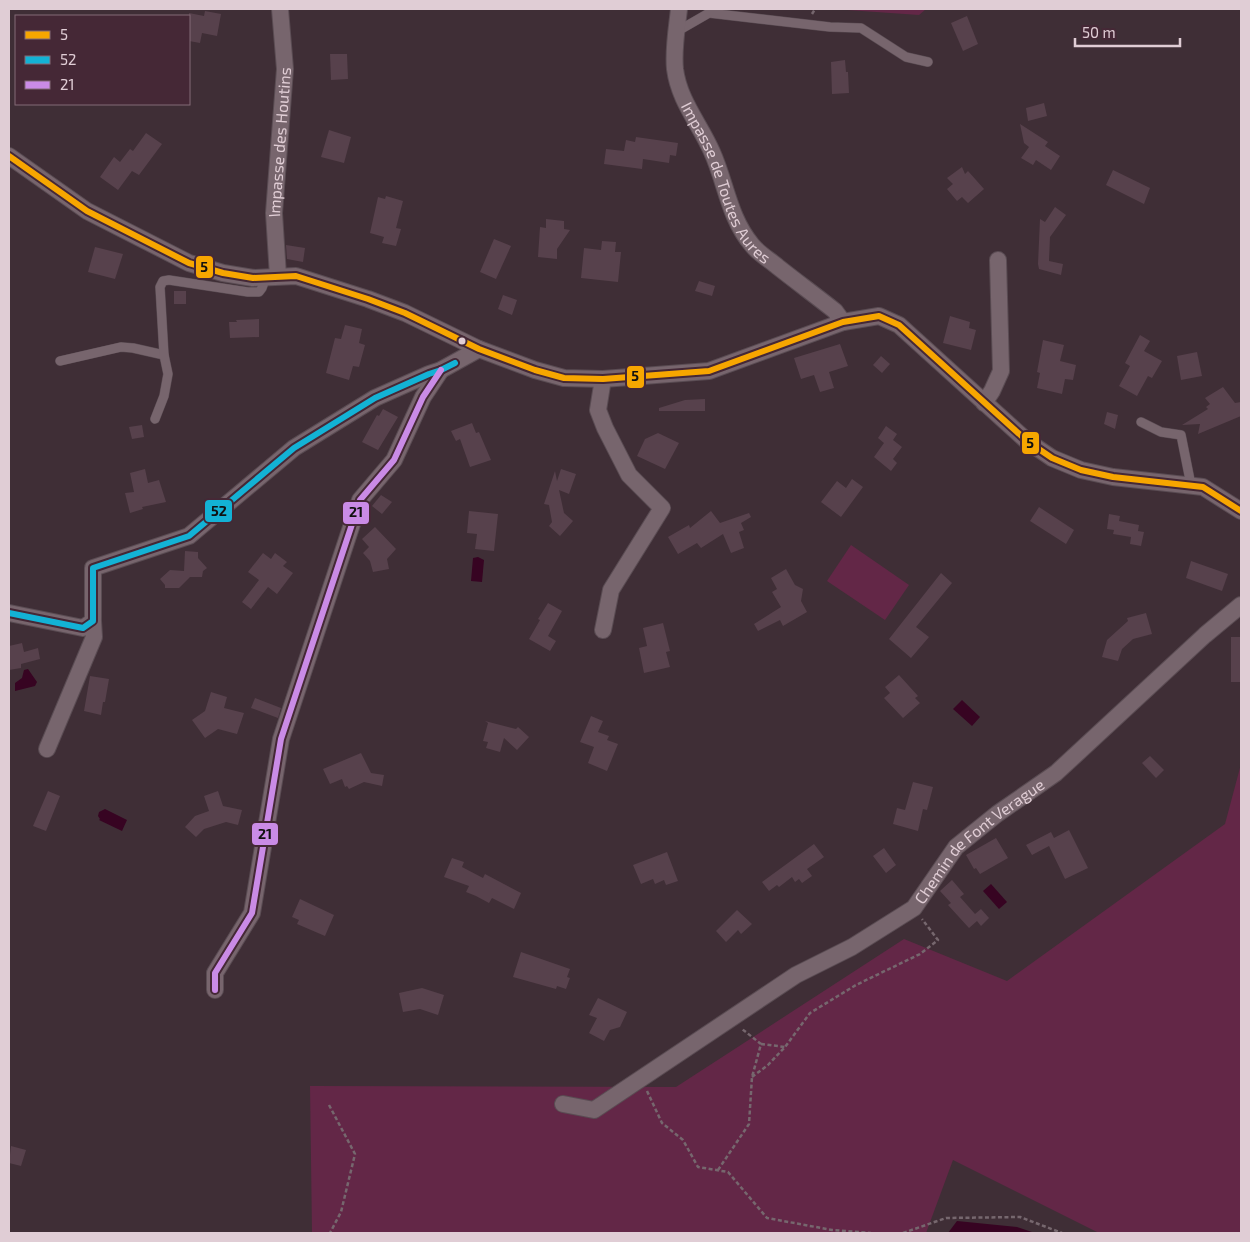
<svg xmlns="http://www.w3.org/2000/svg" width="1250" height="1242" font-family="'Exo 2',sans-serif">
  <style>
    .green { fill: #632747 }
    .water { fill: #370422 }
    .building { fill: #57414c }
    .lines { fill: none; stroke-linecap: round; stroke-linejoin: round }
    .service-casing { stroke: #5a4c53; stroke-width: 10 }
    .minor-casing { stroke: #5a4c53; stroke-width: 18 }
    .path { stroke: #76676e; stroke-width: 2.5; stroke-dasharray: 4 2.5; stroke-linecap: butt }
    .service { stroke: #77656d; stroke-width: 9 }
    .minor { stroke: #77656d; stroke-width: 16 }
    .bus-1-casing { stroke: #452836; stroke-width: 10 }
    .bus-2-casing { stroke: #452836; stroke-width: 10 }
    .bus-3-casing { stroke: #452836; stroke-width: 10 }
    .bus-1 { stroke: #f7a600; stroke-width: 6 }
    .bus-2 { stroke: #13b2d5; stroke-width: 6 }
    .bus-3 { stroke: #ca8be6; stroke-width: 6 }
    .bus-dot { fill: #e0cdd5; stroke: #452836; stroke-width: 2 }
    .labels { text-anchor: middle; stroke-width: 5; stroke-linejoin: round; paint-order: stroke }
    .street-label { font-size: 16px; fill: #e0cdd5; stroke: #452836 }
    .line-badge { stroke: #452836; stroke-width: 2 }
    .pale-badge-label { font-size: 14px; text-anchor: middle; font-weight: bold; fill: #111 }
  </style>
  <rect width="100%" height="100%" fill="#3f2e36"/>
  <g class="green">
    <polygon points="833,9 926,9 919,15"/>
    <polygon points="851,545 909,585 885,620 827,581"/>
    <polygon points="1241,764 1241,1233 1099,1233 953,1160 926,1233 312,1233 310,1086 676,1087 904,939 1007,981 1225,824"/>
  </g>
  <g class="water">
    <polygon points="478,557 484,560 482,582 471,581 473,558"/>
    <polygon points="28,669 37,682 35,686 15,691 15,683 22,678 24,670"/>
    <polygon points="962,700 980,717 972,726 953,709"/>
    <polygon points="105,809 127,820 122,831 99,820 100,819 98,816 99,812"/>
    <polygon points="991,884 1007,902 999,909 983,891"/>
    <polygon points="957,1221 1017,1227 1035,1233 948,1233"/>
  </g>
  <g class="building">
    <polygon points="205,11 221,14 217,36 202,33 200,43 189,41 189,13 204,16"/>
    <polygon points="967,16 978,44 963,51 951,23"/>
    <polygon points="330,54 347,54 348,79 331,80"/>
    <polygon points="845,60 846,72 848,72 849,93 832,94 831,62"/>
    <polygon points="1044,103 1047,116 1028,121 1026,108"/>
    <polygon points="1020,124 1048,142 1045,146 1060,156 1051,170 1036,160 1033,165 1021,158 1029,147 1024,143"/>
    <polygon points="329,130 351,137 344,163 321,157"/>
    <polygon points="146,133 162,144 139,175 132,171 118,190 100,177 114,157 120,162 130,149 133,151"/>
    <polygon points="636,137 678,143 676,156 670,155 669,163 643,159 642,169 604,164 606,149 624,151 626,140 635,142"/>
    <polygon points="962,167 965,174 968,171 984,189 968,203 962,197 957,201 947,189 953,184 947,178"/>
    <polygon points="1113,170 1150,188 1144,204 1106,185"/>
    <polygon points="386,196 403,201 396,228 401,229 396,246 382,243 384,237 370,233 378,197 385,199"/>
    <polygon points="1055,207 1066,215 1050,237 1049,261 1063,264 1061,275 1039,269 1038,264 1040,219 1045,222"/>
    <polygon points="546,219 564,221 564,229 570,230 557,249 557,259 538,257 540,227 546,228"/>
    <polygon points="494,239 511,246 496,279 480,272"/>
    <polygon points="602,241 616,242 615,252 621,252 618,282 581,278 584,248 601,250"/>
    <polygon points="286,245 305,248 303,262 287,259"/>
    <polygon points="95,247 123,254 115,279 88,272"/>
    <polygon points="699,281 715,286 712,296 695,291"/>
    <rect x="174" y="291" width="12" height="13"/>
    <polygon points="503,295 517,300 512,315 498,309"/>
    <polygon points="950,316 970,322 969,328 976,330 971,350 943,343"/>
    <polygon points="259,319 259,337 230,338 229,322 237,322 236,320"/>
    <polygon points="345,325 362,329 359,343 365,345 359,367 353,366 349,380 326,373 335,338 341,339"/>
    <polygon points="1140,335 1150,341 1144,351 1162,361 1152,378 1148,376 1137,396 1119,386 1130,366 1125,363"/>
    <polygon points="1043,340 1064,345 1060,361 1076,365 1073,380 1065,379 1062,394 1037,388 1040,373 1037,372"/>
    <polygon points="840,344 848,366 829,372 834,388 820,392 814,375 801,379 794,358"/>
    <polygon points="1197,352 1202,376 1181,380 1177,356"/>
    <polygon points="881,356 890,364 882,373 873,365"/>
    <polygon points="1223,387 1235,403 1241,402 1241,416 1198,434 1200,424 1182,425 1208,409 1206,407 1210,404 1205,398"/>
    <polygon points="705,399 705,411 659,411 659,408 685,400"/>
    <polygon points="383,409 398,417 378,450 362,442 377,415 379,416"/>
    <polygon points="1107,412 1118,415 1115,429 1104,424"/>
    <polygon points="472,423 476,433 479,432 491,460 470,467 460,439 456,441 451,431"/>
    <polygon points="142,425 144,437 132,439 129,427"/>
    <polygon points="886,426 897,434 893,440 902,447 893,459 897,463 891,471 874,457 884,443 878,438"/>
    <polygon points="658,433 679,443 665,469 637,456 645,439"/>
    <polygon points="145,469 148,483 159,480 166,502 142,507 143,509 130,513 125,493 134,492 130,473"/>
    <polygon points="561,469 576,474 569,494 559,490 564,513 573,521 560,536 549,526 552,522 549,505 544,504 555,471 557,481"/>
    <polygon points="852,479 863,487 841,517 821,502 837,481 846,488"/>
    <polygon points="381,495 392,502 382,514 372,506"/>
    <polygon points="1039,507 1074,530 1066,544 1030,521"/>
    <polygon points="469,511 498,514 494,551 475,549 477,534 467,533"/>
    <polygon points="711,511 720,523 749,513 751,517 741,523 744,530 739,532 744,548 731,553 723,534 701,548 697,543 678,554 668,537 689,525 690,528"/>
    <polygon points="1109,514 1120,516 1119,521 1139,525 1138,531 1144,532 1141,546 1130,544 1131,537 1113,534 1114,530 1107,529"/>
    <polygon points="375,527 396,549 387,559 389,569 373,572 370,561 363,553 369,547 362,539"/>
    <polygon points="185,551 198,552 198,558 207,568 203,571 202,577 190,577 179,588 165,588 165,585 160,579 170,570 184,571"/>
    <polygon points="263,553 271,559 275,553 287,562 283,566 293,573 277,594 268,587 251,609 242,602 259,580 248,572"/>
    <polygon points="1191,561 1228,574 1222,591 1186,578"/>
    <polygon points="786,569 795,585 803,589 801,601 807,612 783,626 780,620 758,631 754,624 781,607 772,592 777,589 771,578"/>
    <polygon points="941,573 952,583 916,627 929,637 911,658 889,639"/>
    <polygon points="548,603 562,611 548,636 556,641 550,651 529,639 540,620 538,619"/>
    <polygon points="1146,613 1152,634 1133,639 1122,649 1118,661 1102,657 1107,640 1128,621 1127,618"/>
    <polygon points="663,623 670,651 666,652 670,667 644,673 639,648 647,646 643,628"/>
    <rect x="1231" y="637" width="10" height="45"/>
    <polygon points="22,643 24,652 38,648 40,659 21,664 21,668 9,670 9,646"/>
    <polygon points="899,675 918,696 915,698 920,703 903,718 884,698 890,693 885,687"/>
    <polygon points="90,676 109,679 105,702 103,702 101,715 84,711"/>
    <polygon points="211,692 227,697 224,708 244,713 237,734 218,729 205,738 192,720 205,711"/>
    <polygon points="255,698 281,708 278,718 251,708"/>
    <polygon points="591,716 603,721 598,732 609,736 607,740 618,744 607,771 588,763 594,747 580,742"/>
    <polygon points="485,721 516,729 518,727 529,737 517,750 504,738 500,752 486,748 488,742 483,741 488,723"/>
    <polygon points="361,753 371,773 384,775 382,786 364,782 349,789 347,786 345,787 342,779 330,784 323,769"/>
    <polygon points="1150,756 1164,770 1156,778 1142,763"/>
    <polygon points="913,782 933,787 927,810 923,809 918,831 893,824 897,808 905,810"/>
    <polygon points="48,791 60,796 46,831 33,826"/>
    <polygon points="218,791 223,806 242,810 238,825 226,822 204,829 196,837 185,827 195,816 209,811 204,796"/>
    <polygon points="1069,830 1088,868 1065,879 1049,846 1032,855 1026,845 1051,832 1054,838"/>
    <polygon points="996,838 1008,858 980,874 976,868 974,869 966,855"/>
    <polygon points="814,844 824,857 807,869 812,876 802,883 799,879 795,882 792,877 779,887 777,885 769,891 762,882"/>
    <polygon points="884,848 896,865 886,873 873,856"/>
    <polygon points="667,852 678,881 666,885 664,880 655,884 653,879 641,884 633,865"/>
    <polygon points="452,858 464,862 462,867 483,878 485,874 521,893 514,909 492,898 489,903 476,896 466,892 469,886 444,877"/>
    <polygon points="952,880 964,894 960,897 975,914 981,909 989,918 981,926 977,921 969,928 948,905 951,903 940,891"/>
    <polygon points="300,899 334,915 325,936 297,924 299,920 292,917"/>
    <polygon points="737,910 752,924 741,934 738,930 726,942 716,931"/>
    <polygon points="521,952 570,969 567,977 570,978 566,989 557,986 556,989 513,977"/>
    <polygon points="422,988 444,995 438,1015 420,1009 403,1012 399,993"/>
    <polygon points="598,998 627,1012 620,1027 610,1030 604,1041 589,1033 597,1018 589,1015"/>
    <polygon points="11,1146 26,1150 21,1166 9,1163"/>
  </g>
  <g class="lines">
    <g class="service-casing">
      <g id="service">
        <polyline points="676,32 709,13 830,27 861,28 906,57 928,62"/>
        <polyline points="60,361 121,347 133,348 164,355"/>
        <polyline points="155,419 164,396 168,374 164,355 160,287 163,281 169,280 248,292 259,292 262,288 266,277"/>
        <polyline points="1141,422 1161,432 1181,435 1191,485"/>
      </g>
    </g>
    <g class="minor-casing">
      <g id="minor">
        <path id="s1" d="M679,9C677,28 673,49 675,69C679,101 700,124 712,152C726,183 729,218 752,245C759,254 770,260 778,267C797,282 816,296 835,311L843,322"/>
        <polyline points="9,156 87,211 189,263 223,273 253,278 296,276 368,299 405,313 479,349 535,370 564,378 603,379 709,371 843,322 879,316 899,325 1027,441 1052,458 1081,470 1113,477 1203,487 1241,511"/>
        <path id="s2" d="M278,276L274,213L285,69L280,9"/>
        <polyline points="984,403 992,391 1001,371 998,260"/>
        <polyline points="9,613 83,628 93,621 93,568 189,536 294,448 375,398 429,374 441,370 479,349"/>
        <polyline points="603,630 611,590 662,508 629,475 605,428 598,410 603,379"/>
        <polyline points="47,749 94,637 93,621"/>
        <polyline points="215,990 215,973 252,913 281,739 360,500 394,460 423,397 441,370"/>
        <path id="s3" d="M563,1104L594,1110L796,975L852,947L914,908L956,847L997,814L1056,773L1205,635L1241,605"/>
      </g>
    </g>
    <g class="path">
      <polyline points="812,14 815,9"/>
      <polyline points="761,1044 785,1047"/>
      <polyline points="752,1077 768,1065 785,1047 810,1013 856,985 920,954 938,940 922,919"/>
      <polyline points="647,1091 662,1123 683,1140 698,1167 728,1172 767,1218 832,1230 871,1233"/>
      <polyline points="329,1105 355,1154 341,1212 330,1233"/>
      <polyline points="718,1170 749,1124 752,1077 761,1044 742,1029"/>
      <polyline points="903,1233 946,1218 1020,1217 1062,1233"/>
    </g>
    <use href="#service" class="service"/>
    <use href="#minor" class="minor"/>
    <g class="bus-1-casing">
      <polyline id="bus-1" points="9,156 87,211 189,263 223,273 253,278 296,276 368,299 405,313 479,349 535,370 564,378 603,379 709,371 843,322 879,316 899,325 1027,441 1052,458 1081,470 1113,477 1203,487 1241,511"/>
    </g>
    <g class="bus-2-casing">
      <polyline id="bus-2" points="9,613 83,628 93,621 93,568 189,536 294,448 375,398 429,374 441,370 455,363"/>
    </g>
    <g class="bus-3-casing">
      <polyline id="bus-3" points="215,990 215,973 252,913 281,739 360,500 394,460 423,397 441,370"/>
    </g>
    <use href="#bus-1" class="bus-1"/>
    <use href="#bus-2" class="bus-2"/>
    <use href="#bus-3" class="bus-3"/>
  </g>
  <circle class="bus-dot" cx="462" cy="341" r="4.5"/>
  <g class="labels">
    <g class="street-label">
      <text dy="6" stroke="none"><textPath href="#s2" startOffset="134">Impasse des Houtins</textPath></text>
      <text dy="6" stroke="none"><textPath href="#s1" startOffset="186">Impasse de Toutes Aures</textPath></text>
      <text dy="6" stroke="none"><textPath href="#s3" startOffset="505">Chemin de Font Verague</textPath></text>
    </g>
  </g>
  <g class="line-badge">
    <rect x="195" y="255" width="19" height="24" rx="5" fill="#f7a600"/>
    <rect x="626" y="365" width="19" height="24" rx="5" fill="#f7a600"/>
    <rect x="1021" y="431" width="19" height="24" rx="5" fill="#f7a600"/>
    <rect x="204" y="499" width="29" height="24" rx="5" fill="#13b2d5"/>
    <rect x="342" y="501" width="28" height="24" rx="5" fill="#ca8be6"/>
    <rect x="251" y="822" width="28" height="24" rx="5" fill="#ca8be6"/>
  </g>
  <g class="pale-badge-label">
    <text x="204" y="272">5</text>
    <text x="635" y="381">5</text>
    <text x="1030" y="448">5</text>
    <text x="219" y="516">52</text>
    <text x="356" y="517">21</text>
    <text x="265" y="839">21</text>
  </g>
  <rect width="1250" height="1242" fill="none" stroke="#e0cdd5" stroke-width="20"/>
  <rect x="15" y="15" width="175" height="90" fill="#452836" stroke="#836a76"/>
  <rect x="25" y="31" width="25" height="8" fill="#f7a600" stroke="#836a76"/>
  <text x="60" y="40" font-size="15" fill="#e0cdd5">5</text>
  <rect x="25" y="56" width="25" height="8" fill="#13b2d5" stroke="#836a76"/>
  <text x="60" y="65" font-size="15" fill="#e0cdd5">52</text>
  <rect x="25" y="81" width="25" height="8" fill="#ca8be6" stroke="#836a76"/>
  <text x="60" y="90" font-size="15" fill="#e0cdd5">21</text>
  <path d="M1075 38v8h105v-8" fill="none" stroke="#e0cdd5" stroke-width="2.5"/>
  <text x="1082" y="38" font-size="15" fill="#e0cdd5" stroke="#452836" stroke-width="4" paint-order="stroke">50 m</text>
</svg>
